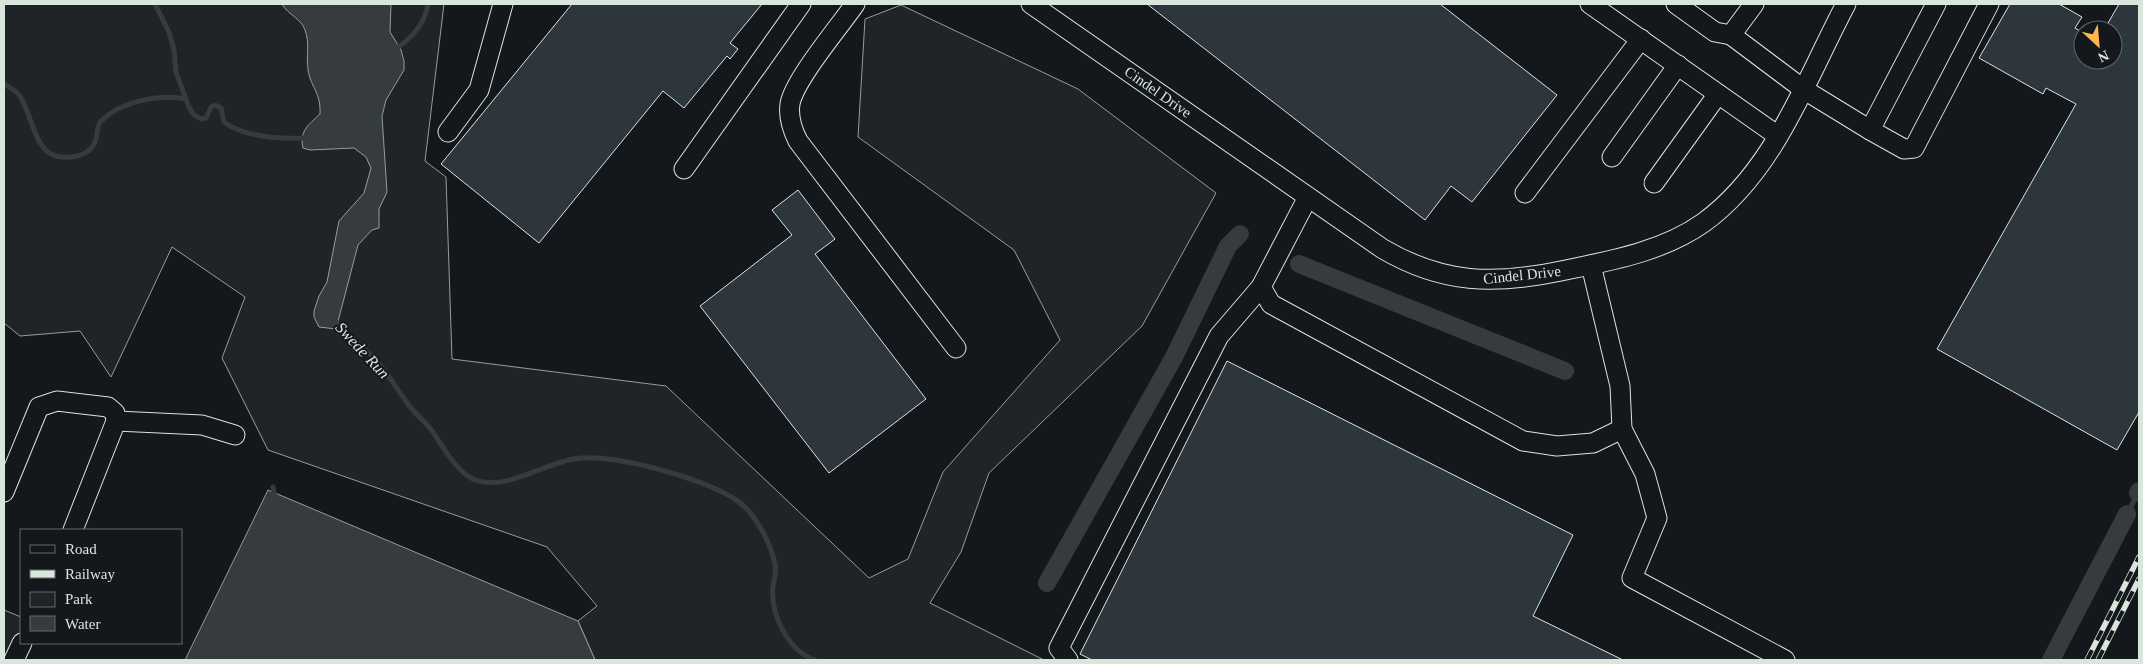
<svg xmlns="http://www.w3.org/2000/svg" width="2143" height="664" font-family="Georgia,serif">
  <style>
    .green { fill: #202428; stroke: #939e99 }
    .water { fill: #363b3e; stroke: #939e99 }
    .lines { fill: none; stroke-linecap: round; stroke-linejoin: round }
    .stream { stroke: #363b3e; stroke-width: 5 }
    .canal { stroke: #363b3e; stroke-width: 18 }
    .building { fill: #2c363c; stroke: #d8e6dc }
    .minor-casing { stroke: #d8e6dc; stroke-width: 21 }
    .minor { stroke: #14181c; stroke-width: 19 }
    .rail-casing { stroke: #d8e6dc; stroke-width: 5.5 }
    .rail { stroke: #14181c; stroke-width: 4; stroke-dasharray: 11; stroke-linecap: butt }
    .labels { text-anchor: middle; stroke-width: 4; stroke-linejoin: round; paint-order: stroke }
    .street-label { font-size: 15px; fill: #d8e6dc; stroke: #14181c }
    .water-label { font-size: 16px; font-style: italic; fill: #d8e6dc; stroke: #14181c }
  </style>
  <rect width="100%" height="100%" fill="#14181c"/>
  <g class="green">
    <polygon points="4,4 444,4 425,161 446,177 452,359 666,386 869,578 908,559 943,472 1060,340 1014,250 858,137 865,19 901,5 1078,89 1216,193 1142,326 989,473 961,552 930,603 1044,660 595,660 578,621 597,606 547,547 268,450 222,358 245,297 172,247 111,377 80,331 20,336 4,323"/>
    <polygon points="4,610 21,617 21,634 9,660 4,660"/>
  </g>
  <g class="water">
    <path d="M282,4H391L390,32L401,50L404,61V70L386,100L382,116L387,192L379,209V228L372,230L358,245L336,329L319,327L314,317V311L319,296L327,282L339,221L364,193L371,168L366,157L354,148L310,150L303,148C299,132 308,125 320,114C321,91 310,87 308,69C306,57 310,42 305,30C301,18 288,15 282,4Z"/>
    <polygon points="268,490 578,621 595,660 185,660"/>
  </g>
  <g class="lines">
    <g class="stream">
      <path d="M155,4L169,32L174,50L176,72L188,105L193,114L201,119L206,118L211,107L215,105L221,108L224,122C245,138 281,139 306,138"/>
      <path d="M394,50C411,39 425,24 428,4"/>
      <path d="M4,84C9,87 15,90 19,95C33,113 33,156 62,157C77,158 92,154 96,139C98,132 96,127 101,121C121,101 159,94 186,99"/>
      <path d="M334,319C344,333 360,344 372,356C386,370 396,388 408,404C415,414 426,422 433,432C443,447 457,473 475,480C507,491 542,464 574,459C611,452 701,478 733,498C754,510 770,541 775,564C777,571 774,579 773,586C770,614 788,651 815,660"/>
      <polyline points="273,487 275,499"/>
      <polyline points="2127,514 2138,493"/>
    </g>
    <g class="canal">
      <polyline points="1299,264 1565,371"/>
      <polyline points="2138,493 2139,491"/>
      <polyline points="1047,583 1174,357 1228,246 1240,234"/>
      <polyline points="2051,660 2127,514"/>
    </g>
  </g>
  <g class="building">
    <polygon points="572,4 762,4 730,43 738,49 730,59 727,56 684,108 663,91 539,243 441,164"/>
    <polygon points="1147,4 1440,4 1557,95 1472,202 1451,186 1425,220"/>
    <polygon points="2010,4 2059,4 2082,17 2075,28 2083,33 2083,60 2113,60 2113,30 2104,30 2119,4 2139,4 2139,412 2117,450 1937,349 2076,104 2046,88 2043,94 1979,58"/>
    <polygon points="798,190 835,239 815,254 926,399 829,473 700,306 792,235 772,210"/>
    <polygon points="1227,361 1573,535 1533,616 1623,660 1092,660 1080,654"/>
  </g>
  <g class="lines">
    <g class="minor-casing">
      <g id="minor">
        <path d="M855,4C840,26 794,80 790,104C788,117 792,129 798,141L956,348"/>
        <path d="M1031,4L1383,249C1443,284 1494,285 1561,271C1609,261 1662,252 1703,223C1775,171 1806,79 1846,4"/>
        <polyline points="1590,4 1778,136"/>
        <polyline points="1676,4 1715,32 1731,35 1754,4"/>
        <polyline points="1731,35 1803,89 1870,130 1936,4"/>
        <polyline points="1870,130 1904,149 1914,148 1989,4"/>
        <polyline points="448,132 479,90 503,4"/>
        <polyline points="1612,157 1678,65"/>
        <polyline points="684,169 801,4"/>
        <polyline points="1654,183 1718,94"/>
        <polyline points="1525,193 1641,39"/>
        <polyline points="1591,265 1620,386 1622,429 1645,474 1657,518 1632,578 1785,660"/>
        <polyline points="1261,287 1271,304 1523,441 1557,446 1593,443 1622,429"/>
        <polyline points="116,421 202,425 235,435"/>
        <polyline points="4,492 39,407 57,401 108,407 115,413 116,421 73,530"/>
        <polyline points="14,660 22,643"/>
        <polyline points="1068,660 1059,648 1219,336 1261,287 1308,197"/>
      </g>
    </g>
    <use href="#minor" class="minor"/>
    <g class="rail-casing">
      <g id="rail">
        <polyline points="2087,660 2139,557"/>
        <polyline points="2098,660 2139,579"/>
      </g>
    </g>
    <use href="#rail" class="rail"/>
  </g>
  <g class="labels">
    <g class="street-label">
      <text transform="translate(1158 92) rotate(35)" y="5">Cindel Drive</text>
      <text transform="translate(1522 275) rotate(-6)" y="5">Cindel Drive</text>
    </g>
    <g class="water-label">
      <text transform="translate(363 350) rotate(47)" y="6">Swede Run</text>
    </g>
  </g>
  <rect width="2143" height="664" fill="none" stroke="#d8e6dc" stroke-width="10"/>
  <rect x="20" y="529" width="162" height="115" fill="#14181c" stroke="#626a69"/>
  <rect x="30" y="545" width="25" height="8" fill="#14181c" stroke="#626a69"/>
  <text x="65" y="554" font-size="15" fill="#d8e6dc">Road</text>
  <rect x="30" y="570" width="25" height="8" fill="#d8e6dc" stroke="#626a69"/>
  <text x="65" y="579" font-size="15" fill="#d8e6dc">Railway</text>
  <rect x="30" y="592" width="25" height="15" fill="#202428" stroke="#626a69"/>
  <text x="65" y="604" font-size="15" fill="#d8e6dc">Park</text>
  <rect x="30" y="616" width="25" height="15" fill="#363b3e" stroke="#626a69"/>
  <text x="65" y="629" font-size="15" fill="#d8e6dc">Water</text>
  <g transform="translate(2098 45) rotate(154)"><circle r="24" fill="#14181c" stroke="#626a69"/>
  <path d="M0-4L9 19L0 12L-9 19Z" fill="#ffb74d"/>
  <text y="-8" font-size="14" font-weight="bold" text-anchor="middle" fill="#d8e6dc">N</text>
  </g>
</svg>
